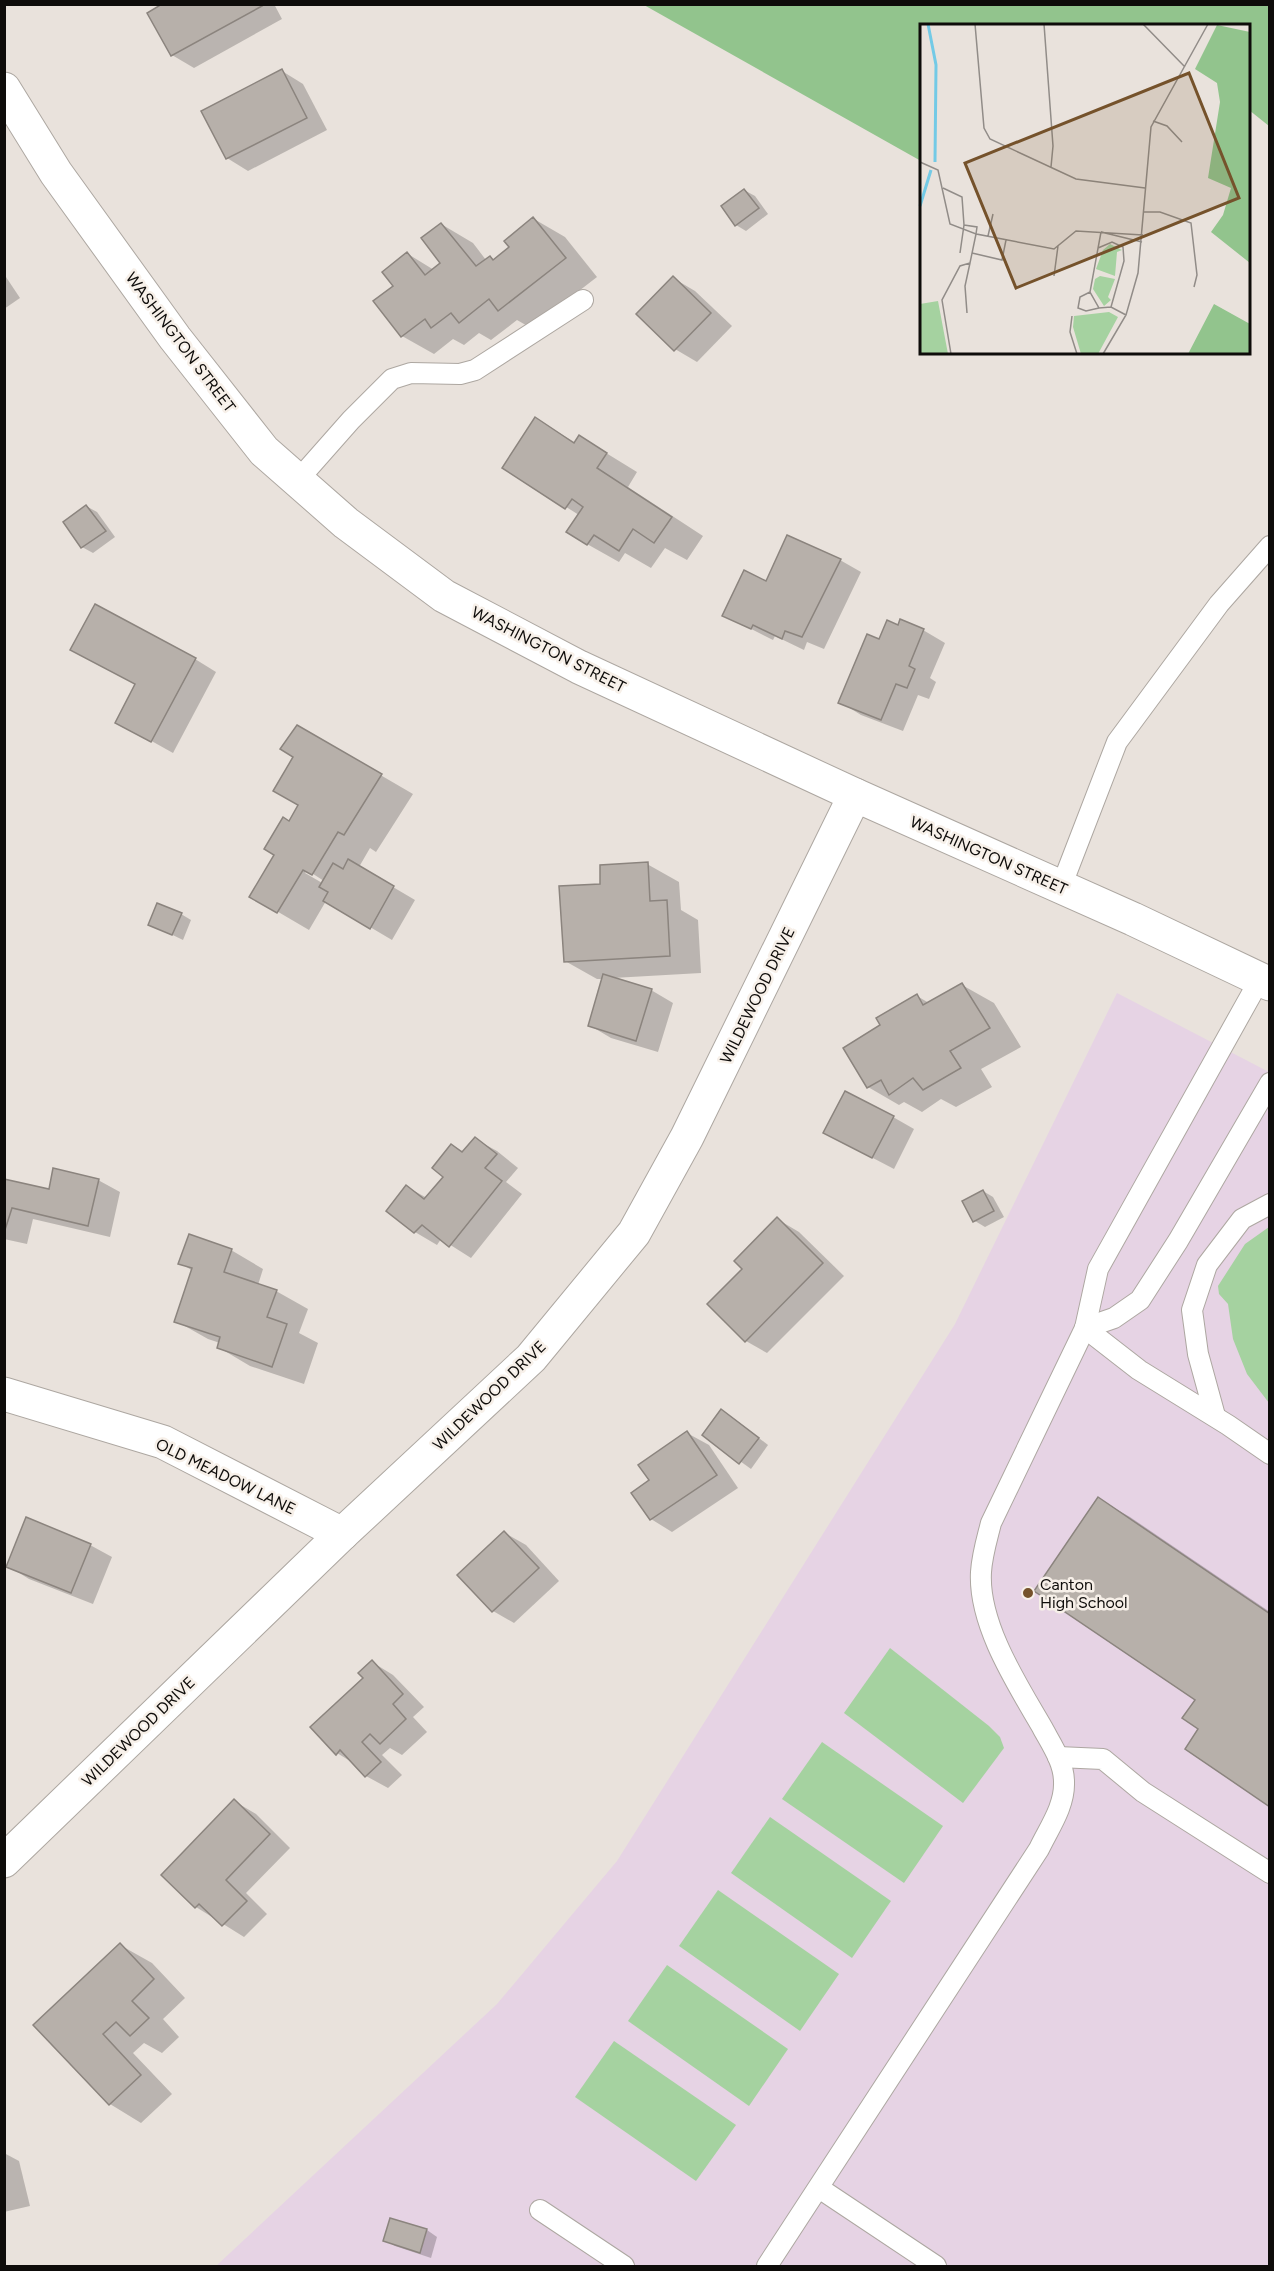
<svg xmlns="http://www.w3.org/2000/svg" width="1274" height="2271" font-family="Figtree,sans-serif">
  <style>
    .education { fill: #e6d3e4 }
    .green { fill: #a5d2a0 }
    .forest { fill: #92c48d }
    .shadow { fill: #0003; fill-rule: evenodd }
    .building { fill: #b7b0aa; stroke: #8b847e; stroke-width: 1.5 }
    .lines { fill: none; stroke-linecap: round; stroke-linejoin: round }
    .service-casing { stroke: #ada7a1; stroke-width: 22 }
    .minor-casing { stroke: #ada7a1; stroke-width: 35 }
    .secondary-casing { stroke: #ada7a1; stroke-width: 35 }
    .service { stroke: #fff; stroke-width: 20 }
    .minor { stroke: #fff; stroke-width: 33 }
    .secondary { stroke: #fff; stroke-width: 33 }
    .poi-dot { fill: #75522b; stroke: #f7f0e9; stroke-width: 2 }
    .labels { text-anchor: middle; stroke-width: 5; stroke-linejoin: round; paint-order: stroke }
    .street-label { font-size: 16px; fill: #0e0c0a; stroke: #f7f0e9 }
    .poi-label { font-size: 16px; fill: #0e0c0a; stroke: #f7f0e9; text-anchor: start }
    .inset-river { fill: none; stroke: #73cae6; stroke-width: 3 }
    .inset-road { fill: none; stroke: #918c88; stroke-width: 1.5 }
    .view { fill: #75522b; fill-opacity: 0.15; stroke: #75522b; stroke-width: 3 }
    .inset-edge { fill: none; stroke: #0e0c0a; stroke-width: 3 }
  </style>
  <rect width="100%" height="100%" fill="#e9e2dc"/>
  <polygon class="education" points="1117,993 1269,1072 1269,2266 216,2266 497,2004 617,1861 955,1324"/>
  <g class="green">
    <polygon points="1269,1227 1269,1403 1247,1374 1233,1339 1228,1304 1219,1294 1218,1286 1245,1244"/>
    <polygon points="890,1648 989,1726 1000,1737 1004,1748 963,1803 844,1713"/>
    <polygon points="822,1742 943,1826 904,1883 782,1799"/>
    <polygon points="770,1817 891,1901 852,1958 731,1873"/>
    <polygon points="718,1890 839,1974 800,2031 679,1946"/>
    <polygon points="667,1965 788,2049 749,2106 628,2021"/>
    <polygon points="614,2041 736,2125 696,2181 575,2097"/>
  </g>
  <polygon class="forest" points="644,5 1269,5 1269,126 1249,110 1248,26 922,26 921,161"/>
  <g class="shadow">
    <polygon points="165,4 274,4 282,19 194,68 172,55 149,13"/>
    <polygon points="282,71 303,84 327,130 248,171 227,158"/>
    <polygon points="744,190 755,196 768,214 746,231 736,225"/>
    <polygon points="534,219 565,237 597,277 531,328 517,320 491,340 479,333 464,345 453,339 434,354 402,336 408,254 434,270 443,263 441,224 473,243 486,260 490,257 495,260 511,248"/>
    <polygon points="4,274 20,298 4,309"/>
    <polygon points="673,278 695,291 732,326 697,362 675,349"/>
    <polygon points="536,419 576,443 580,437 637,472 628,487 703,536 687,560 665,548 651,568 625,553 619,562 587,544 579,515 504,468"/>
    <polygon points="86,506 97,512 115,537 93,553 82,547"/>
    <polygon points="840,560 861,572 824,649 807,642 804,650 775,636 773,640 724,615 767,583"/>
    <polygon points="899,627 923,630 945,643 930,678 936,682 929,699 918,695 903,731 861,715 840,702 880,641"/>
    <polygon points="195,659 216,672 173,753 139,734"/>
    <path d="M298,727L413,794L376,852L370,848L359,867L415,900L392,940L326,901L309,930L251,896L276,854L290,822L300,805L295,756ZM307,870L324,881V884L305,873Z"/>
    <polygon points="647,864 679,882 681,910 698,920 701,973 613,978 651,990 673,1003 658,1052 611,1038 589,1025 603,979 597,979 565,961 602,885"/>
    <polygon points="181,914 191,920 183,940 150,924"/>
    <polygon points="962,985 994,1003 1021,1047 981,1069 992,1087 956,1107 941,1099 922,1112 904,1102 899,1105 868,1087 882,1025 917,996 929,1003"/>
    <polygon points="893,1117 914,1129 894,1169 825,1133"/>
    <polygon points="475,1139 497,1151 518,1168 506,1182 522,1194 471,1258 441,1239 437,1245 415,1232 388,1211 407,1187 427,1198 445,1177 452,1145 464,1152"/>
    <polygon points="4,1180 50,1191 98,1180 120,1192 110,1237 33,1219 27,1244 4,1239"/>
    <polygon points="983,1191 993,1197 1004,1217 985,1227 975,1221 964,1202"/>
    <polygon points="777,1219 799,1232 844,1276 767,1353 746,1341 744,1269"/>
    <polygon points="231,1250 263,1269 258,1285 276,1291 308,1309 299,1333 318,1343 304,1384 250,1366 218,1347 220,1343 208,1339 176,1321 193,1271 180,1263"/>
    <polygon points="732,1417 768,1445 751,1469 704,1435"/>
    <polygon points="687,1433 709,1445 738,1488 672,1532 651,1519"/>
    <polygon points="1098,1499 1130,1517 1270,1612 1270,1805 1200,1728 1197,1699"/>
    <polygon points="505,1533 526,1545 559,1581 514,1623 493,1611"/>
    <polygon points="90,1545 112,1557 93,1604 29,1579 8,1566"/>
    <polygon points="372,1662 393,1675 424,1707 413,1717 427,1732 402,1755 390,1748 382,1755 402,1775 388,1788 366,1776 355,1764 337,1753"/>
    <polygon points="234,1801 256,1814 290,1848 246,1893 267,1914 244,1937 196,1907"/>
    <polygon points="120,1945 152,1963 185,1998 163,2019 179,2037 162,2053 144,2043 133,2053 172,2094 141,2123 110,2104 36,2025"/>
    <polygon points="4,2153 19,2161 30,2206 4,2212"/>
    <polygon points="391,2220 427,2230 437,2237 431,2258 395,2246 385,2240"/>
  </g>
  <g class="building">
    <polygon points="162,4 260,4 262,6 171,56 147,13"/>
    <polygon points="282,69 307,118 226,159 201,111"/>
    <polygon points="744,189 759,208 735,226 721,206"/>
    <polygon points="533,217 566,258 498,311 489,299 459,323 451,313 431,328 425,319 401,337 373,301 393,286 382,272 407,252 425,275 440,263 421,238 441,223 476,266 490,256 493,260 509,247 504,241"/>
    <polygon points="673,276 711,313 674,351 636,314"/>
    <polygon points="535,417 574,443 579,435 607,453 597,468 672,517 654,543 633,529 619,551 594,535 587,545 566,532 583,507 572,499 565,509 502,468"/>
    <polygon points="86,505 106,531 81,548 63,522"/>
    <polygon points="787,535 841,559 802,637 785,631 782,639 753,625 751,629 722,616 744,570 766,581"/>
    <polygon points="95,604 196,658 151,742 115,723 135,684 70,650"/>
    <polygon points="900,619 924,629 909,666 915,669 907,688 896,684 881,720 838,703 867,634 879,639 887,620 898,625"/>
    <polygon points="297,725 382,774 344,835 338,832 312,875 303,870 277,913 249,897 274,855 264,849 283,817 289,821 298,805 273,791 293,757 280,749"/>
    <polygon points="348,859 394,886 370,929 323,901 328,892 319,887 333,863 343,869"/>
    <polygon points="648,862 650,901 667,900 670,956 564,962 559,886 600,884 600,865"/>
    <polygon points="157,903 182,913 172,935 148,925"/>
    <polygon points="603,974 652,989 636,1041 588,1026"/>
    <polygon points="962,983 990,1028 950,1051 961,1068 923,1090 913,1078 889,1095 881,1080 867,1088 843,1048 880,1025 876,1018 917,994 923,1005"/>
    <polygon points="845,1091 894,1116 872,1158 823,1133"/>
    <polygon points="475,1137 497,1154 485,1168 502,1181 449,1247 422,1225 414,1233 386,1211 406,1185 424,1199 443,1177 432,1168 451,1144 462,1152"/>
    <polygon points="53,1168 99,1179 88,1226 12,1208 4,1233 4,1179 49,1189"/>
    <polygon points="983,1190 994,1211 973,1222 962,1201"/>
    <polygon points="777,1217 823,1263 745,1342 707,1304 742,1269 734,1261"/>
    <polygon points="189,1234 232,1249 224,1272 277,1290 267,1317 287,1324 272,1367 217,1348 220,1337 174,1322 192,1268 178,1264"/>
    <polygon points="721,1409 759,1438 739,1464 702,1435"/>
    <polygon points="687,1431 717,1475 650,1520 631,1493 649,1480 638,1465"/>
    <polygon points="1098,1497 1270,1614 1270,1807 1185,1749 1198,1729 1182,1718 1195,1700 1034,1591"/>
    <polygon points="26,1517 91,1544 71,1593 6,1567"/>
    <polygon points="504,1531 539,1568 492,1612 457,1575"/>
    <polygon points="372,1660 403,1694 393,1704 406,1719 380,1744 370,1734 362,1742 381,1762 365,1777 340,1750 336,1755 310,1727 363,1678 358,1673"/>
    <polygon points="234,1799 270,1834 226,1880 247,1901 222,1926 199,1904 195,1908 161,1875"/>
    <polygon points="120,1943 154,1979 132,2001 149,2018 130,2036 116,2022 103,2034 141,2075 109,2105 33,2025"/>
    <polygon points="390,2218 427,2229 420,2253 383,2241"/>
  </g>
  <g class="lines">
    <g class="service-casing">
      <g id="service">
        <polyline points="298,480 351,420 392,379 411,373 460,374 475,370 583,300"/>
        <polyline points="1061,887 1117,742 1219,604 1270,546"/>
        <polyline points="1085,1328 1114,1318 1140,1300 1178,1241 1270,1083"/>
        <polyline points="1085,1328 1139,1370 1228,1425 1270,1454"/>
        <polyline points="1215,1416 1198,1354 1192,1310 1207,1265 1242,1219 1270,1204"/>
        <polyline points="1058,1757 1103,1759 1143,1792 1270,1873"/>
        <polyline points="819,2188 936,2266"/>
        <polyline points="540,2210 624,2266"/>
        <path d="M767,2266L1039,1849C1049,1828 1065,1806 1064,1782C1064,1762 1051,1744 1042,1727C1017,1684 978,1624 981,1572C982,1555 987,1539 991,1523L1085,1328L1098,1269L1260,979"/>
      </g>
    </g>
    <g class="minor-casing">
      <g id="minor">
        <polyline points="4,1394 163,1442 342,1534"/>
        <polyline points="4,1861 342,1534 531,1358 634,1233 687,1137 855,795"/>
      </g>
    </g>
    <g class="secondary-casing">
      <polyline id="secondary" points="4,89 56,173 175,338 264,451 346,523 444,596 579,667 855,795 1133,919 1270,984"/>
    </g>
    <use href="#service" class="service"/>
    <use href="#minor" class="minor"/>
    <use href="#secondary" class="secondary"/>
  </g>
  <circle class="poi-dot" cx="1028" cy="1593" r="6"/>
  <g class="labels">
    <g class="street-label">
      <text transform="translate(181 342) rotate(53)" y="6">WASHINGTON STREET</text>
      <text transform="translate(549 649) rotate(27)" y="6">WASHINGTON STREET</text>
      <text transform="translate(989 855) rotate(24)" y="6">WASHINGTON STREET</text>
      <text transform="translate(757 995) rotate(-64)" y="6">WILDEWOOD DRIVE</text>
      <text transform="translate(489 1395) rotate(-44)" y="6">WILDEWOOD DRIVE</text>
      <text transform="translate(226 1476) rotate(26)" y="6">OLD MEADOW LANE</text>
      <text transform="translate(138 1731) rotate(-44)" y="6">WILDEWOOD DRIVE</text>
    </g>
    <g class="poi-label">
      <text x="1040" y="1590">Canton<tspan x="1040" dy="18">High School</tspan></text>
    </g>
  </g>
  <g transform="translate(920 24)">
    <rect width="330" height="330" fill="#e9e2dc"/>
    <path d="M190,220L202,226L197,228L195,252L176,245L183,226ZM180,252L195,255L188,273L191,276L184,282L173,265L175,255ZM18,277L28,330H0V280ZM189,288L198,293L178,330H161L153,303L154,292Z" fill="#a5d2a0"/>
    <path d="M297,1L330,8V239L291,208L303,191L311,164L288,154L300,78L297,59L275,45ZM294,280L330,300V330H268Z" fill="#92c48d"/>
    <path class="inset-river" d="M8,0L16,41L15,138M0,182L11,146"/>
    <path class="inset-road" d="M55,0L64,104L70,115L156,155L225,164M124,0L133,122L131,143M223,0L265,43M233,97L247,102L262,118M0,138L18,146L30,200L56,210L57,203L44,201M23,164L42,173L44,201L40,229M224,188H240L271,199L277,251L274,263M181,208L170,268L179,284L191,283L206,291M181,208L222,218M68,212L73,190M178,224L192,218L203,223L204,237L191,283M52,229L82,236L86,216M134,252L138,222M170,268L160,273L158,284L166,287L179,284M47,289L45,262L50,239M152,292L150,308L157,330M31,330L22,276L40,242L50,239L56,210L134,225L156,207L223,211M183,330L206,291L218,249L231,103L288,0"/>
    <path class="view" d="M269,49L319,174L96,264L45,139Z"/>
    <rect width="330" height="330" class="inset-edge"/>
  </g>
  <rect width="1274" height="2271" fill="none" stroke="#0e0c0a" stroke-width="12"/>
</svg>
